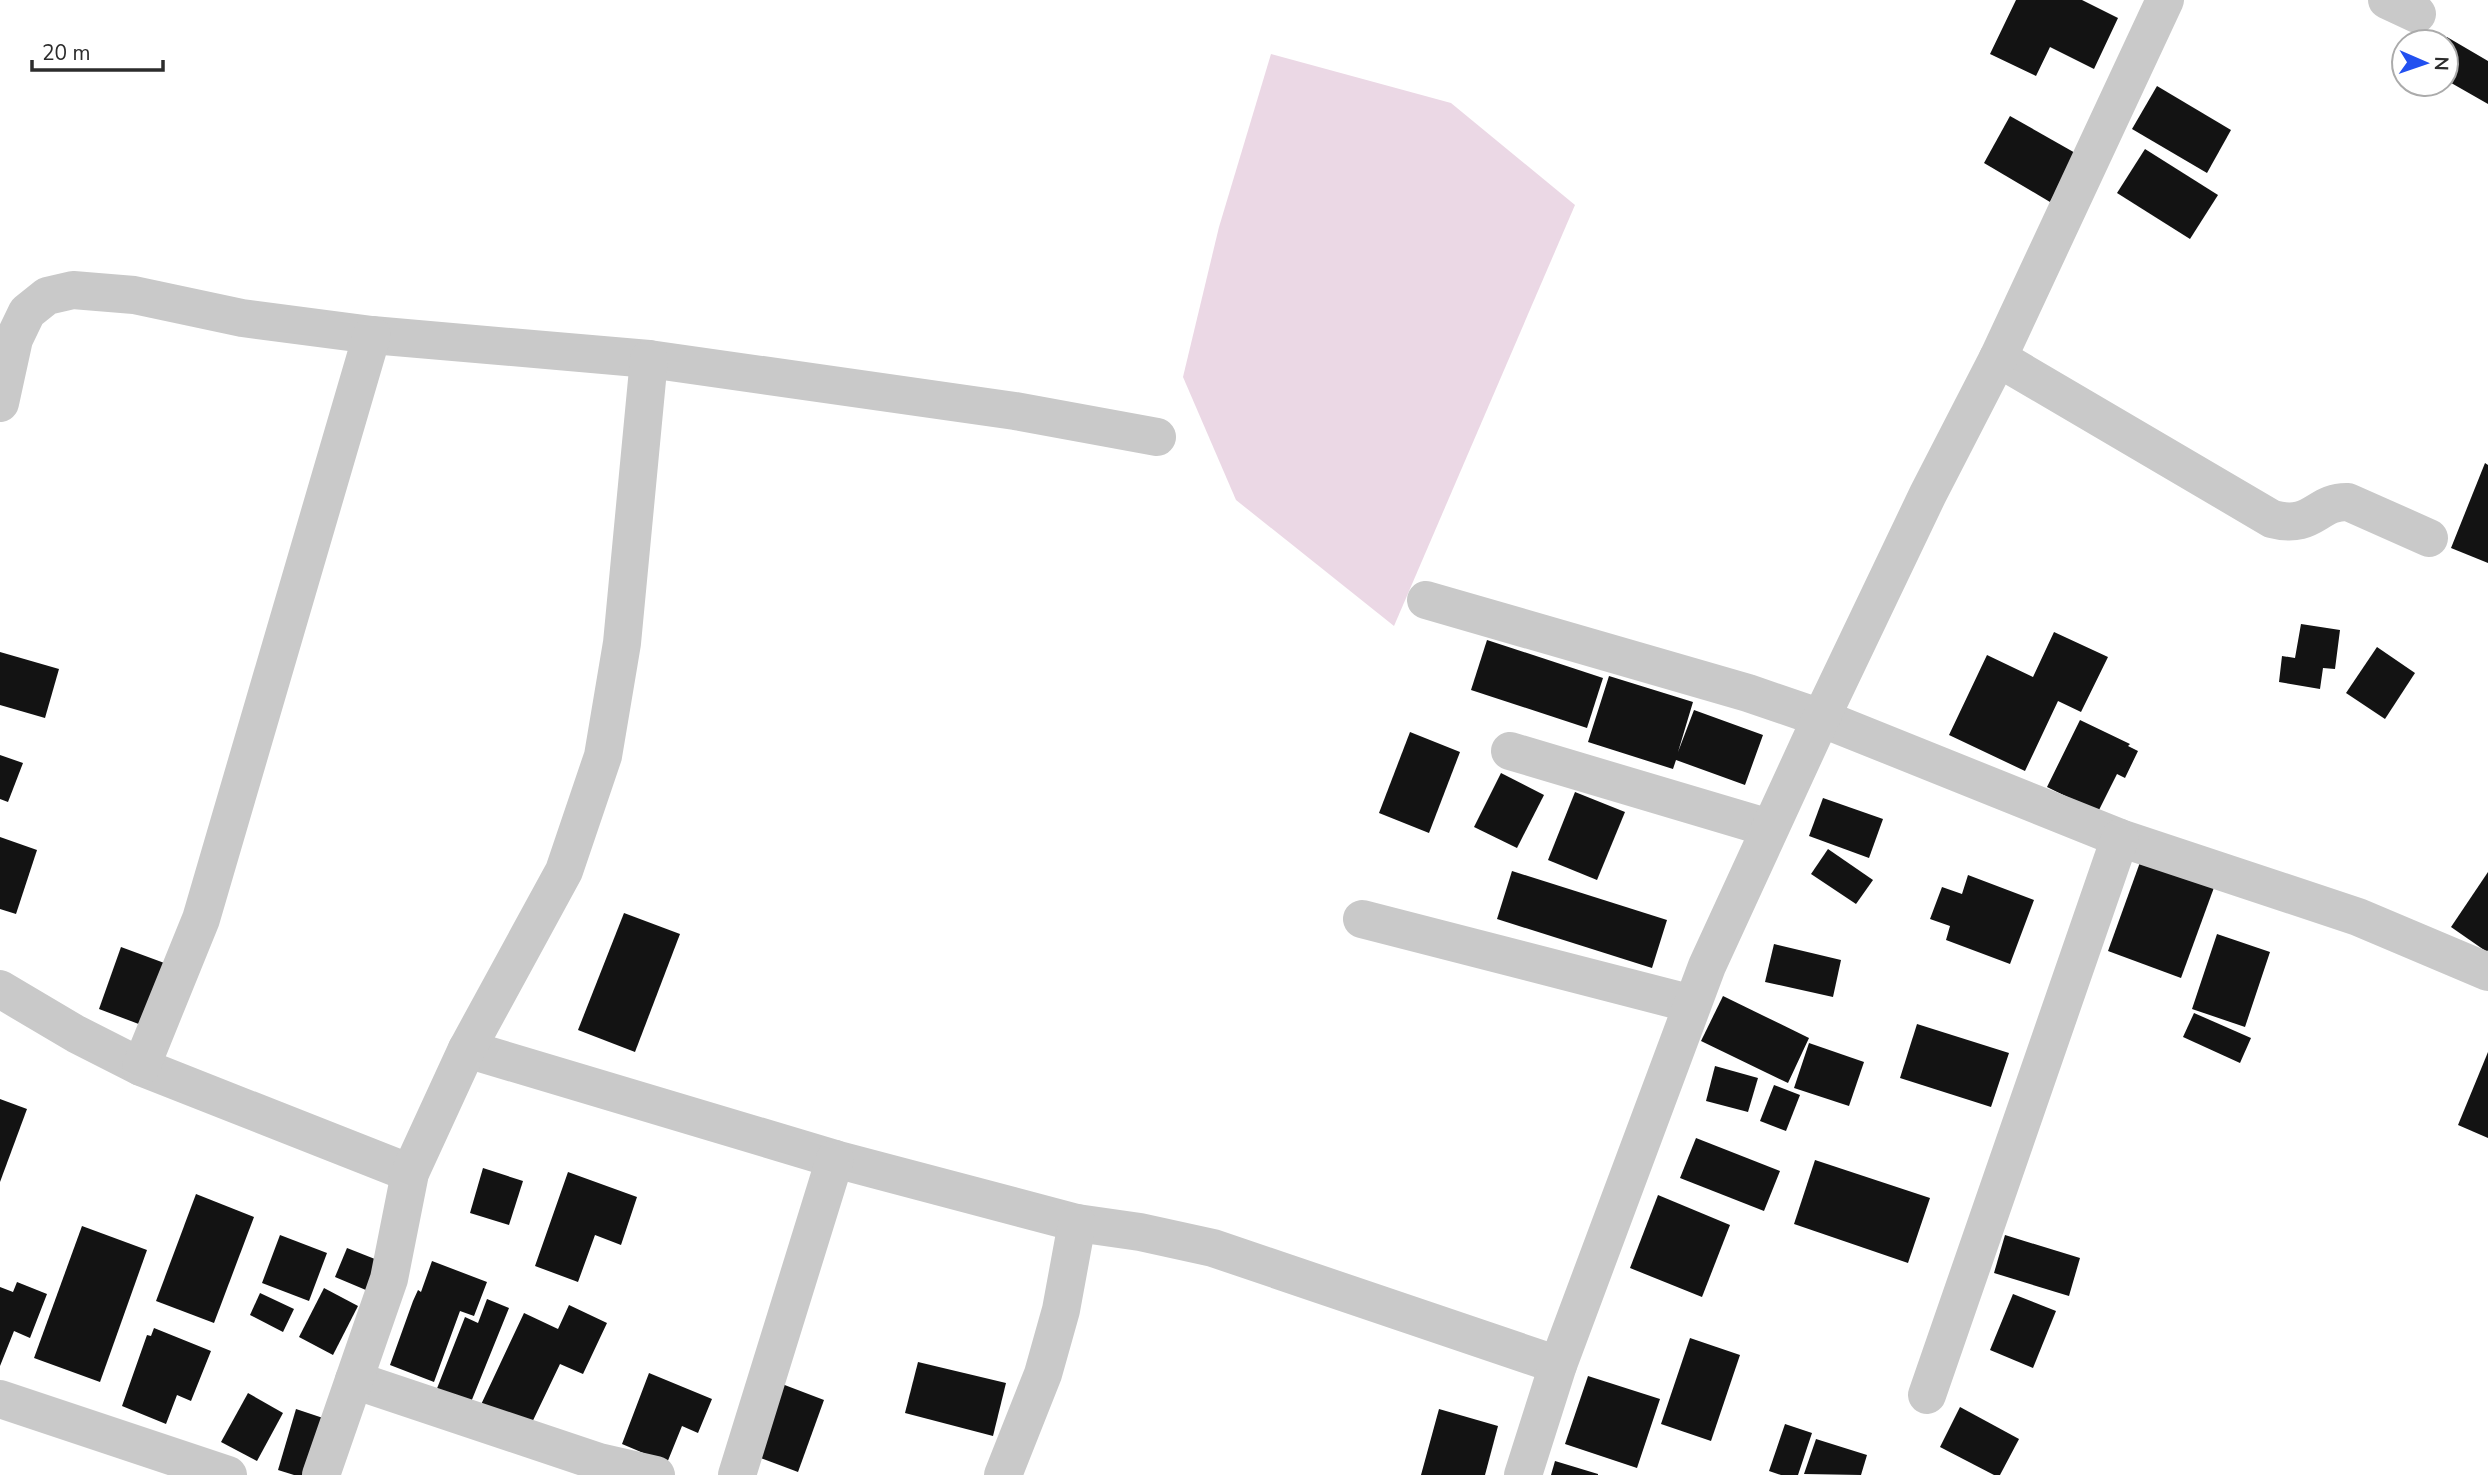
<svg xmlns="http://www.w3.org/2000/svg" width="2488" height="1475" font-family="'Nunito Sans',sans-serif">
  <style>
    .green { fill: #ebd8e5 }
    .building { fill: #131313 }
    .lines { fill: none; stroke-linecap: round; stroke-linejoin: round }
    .street { stroke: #c9c9c9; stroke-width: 38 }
  </style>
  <rect width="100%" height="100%" fill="#fff"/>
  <polygon class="green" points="1271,54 1451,103 1575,205 1394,626 1236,500 1183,377 1219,227"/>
  <g class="building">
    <polygon points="2016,0 2082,0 2118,18 2094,69 2050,47 2036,76 1990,54"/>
    <polygon points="2447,37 2488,61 2488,104 2446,80 2446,42 2444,42"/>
    <polygon points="2157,86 2231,130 2207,173 2132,129"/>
    <polygon points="2010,116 2077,154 2050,202 1984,163"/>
    <polygon points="2145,149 2218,195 2190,239 2117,193"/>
    <polygon points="2485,463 2488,465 2488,563 2451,548"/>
    <polygon points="2301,624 2340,630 2335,669 2323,668 2320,689 2279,682 2282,656 2295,658"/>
    <polygon points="2054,632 2108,657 2081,712 2058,701 2025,771 1949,735 1987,655 2033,677"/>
    <polygon points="1487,640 1603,678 1587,728 1471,690"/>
    <polygon points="2377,647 2415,673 2385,719 2346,693"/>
    <polygon points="0,652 59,669 45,718 0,705"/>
    <polygon points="1609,676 1693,702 1678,752 1694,710 1763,735 1745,785 1676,760 1673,769 1588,742"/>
    <polygon points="2080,720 2130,744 2128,746 2138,751 2125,778 2117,774 2098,812 2047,787"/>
    <polygon points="1410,732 1460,752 1429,833 1379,813"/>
    <polygon points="0,755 23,763 8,802 0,799"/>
    <polygon points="1501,773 1544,795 1517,848 1474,827"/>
    <polygon points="1575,792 1625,812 1597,880 1548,860"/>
    <polygon points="1823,798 1883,819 1869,858 1809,836"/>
    <polygon points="0,837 37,850 16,914 0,909"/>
    <polygon points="1828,849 1873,880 1856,904 1811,874"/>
    <polygon points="2143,854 2216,882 2181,978 2108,951"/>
    <polygon points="1512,871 1667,920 1652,968 1497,919"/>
    <polygon points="2488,872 2488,950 2487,952 2451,927"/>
    <polygon points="1968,875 2034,900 2010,964 1946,940 1950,926 1930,919 1942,887 1962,894"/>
    <polygon points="624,913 680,934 635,1052 578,1030"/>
    <polygon points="2217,934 2270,952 2245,1027 2192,1009"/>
    <polygon points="1774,944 1841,960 1833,997 1765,982"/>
    <polygon points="121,947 167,964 144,1026 99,1009"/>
    <polygon points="1723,996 1809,1038 1788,1083 1701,1041"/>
    <polygon points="2194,1013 2251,1038 2240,1063 2183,1037"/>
    <polygon points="1917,1024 2009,1053 1991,1107 1900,1078"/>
    <polygon points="1809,1043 1864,1062 1849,1106 1794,1088"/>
    <polygon points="2488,1052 2488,1138 2458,1125"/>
    <polygon points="1715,1066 1758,1078 1748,1112 1706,1101"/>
    <polygon points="1774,1085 1800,1095 1786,1131 1760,1121"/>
    <polygon points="0,1099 27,1109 0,1182"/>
    <polygon points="1696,1138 1780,1171 1764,1211 1680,1178"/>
    <polygon points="1815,1160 1930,1198 1908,1263 1794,1224"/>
    <polygon points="483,1168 523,1181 509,1225 470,1213"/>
    <polygon points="568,1172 637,1197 621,1245 595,1235 578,1282 535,1266"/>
    <polygon points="196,1194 254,1217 214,1323 156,1301"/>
    <polygon points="1658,1195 1730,1225 1702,1297 1630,1268"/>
    <polygon points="82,1226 147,1250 100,1382 34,1358"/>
    <polygon points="280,1235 327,1253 309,1301 262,1283"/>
    <polygon points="2005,1235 2080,1258 2069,1296 1994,1273"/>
    <polygon points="347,1248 385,1263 373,1293 335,1277"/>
    <polygon points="432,1261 487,1282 474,1316 460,1311 434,1382 390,1365 413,1301 418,1290 421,1292"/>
    <polygon points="17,1282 47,1294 30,1338 14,1331 0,1366 0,1287 13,1292"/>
    <polygon points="324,1288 358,1306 333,1355 299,1337"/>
    <polygon points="260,1293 294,1309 283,1332 250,1315"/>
    <polygon points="2013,1294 2056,1311 2033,1368 1990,1350"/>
    <polygon points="487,1299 509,1308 469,1407 436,1391 465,1317 478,1323"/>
    <polygon points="569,1305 607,1323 583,1374 560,1364 527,1433 478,1411 524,1313 558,1329"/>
    <polygon points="154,1328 211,1351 191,1401 177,1395 166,1424 122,1406 147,1335 151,1336"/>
    <polygon points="1690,1338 1740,1355 1711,1441 1661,1424"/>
    <polygon points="918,1362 1006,1383 993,1436 905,1413"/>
    <polygon points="649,1373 712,1399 698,1433 682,1426 667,1463 622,1444"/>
    <polygon points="1588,1376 1660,1399 1637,1468 1565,1444"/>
    <polygon points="782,1384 824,1400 798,1472 755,1456"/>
    <polygon points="248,1393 283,1413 257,1461 221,1442"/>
    <polygon points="1960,1407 2019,1439 2000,1475 1994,1475 1940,1447"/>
    <polygon points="296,1409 332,1421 316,1475 294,1475 278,1470"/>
    <polygon points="1439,1409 1498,1426 1485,1475 1421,1475"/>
    <polygon points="1785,1424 1812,1433 1798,1475 1781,1475 1769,1471"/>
    <polygon points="1816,1439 1867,1455 1861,1475 1804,1474"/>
    <polygon points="1555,1461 1598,1474 1598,1475 1551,1475"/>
  </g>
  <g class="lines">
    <g class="street">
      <polyline points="2387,0 2417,14"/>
      <path d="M1998,358L2272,519C2314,530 2316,501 2348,502L2429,538"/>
      <polyline points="0,403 14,339 27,312 47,296 73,290 134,295 242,318 372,335 649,359 1015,411 1157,437"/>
      <polyline points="1426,600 1748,693 1821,718 2120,838 2358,917 2488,972"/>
      <polyline points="1510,751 1769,828"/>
      <polyline points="1362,919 1692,1004"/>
      <polyline points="0,989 76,1034 141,1067 410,1173"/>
      <polyline points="467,1049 835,1159 1077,1223 1140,1232 1213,1248 1558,1365"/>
      <polyline points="141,1067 201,919 372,335"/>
      <polyline points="354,1380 599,1462 656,1475"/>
      <polyline points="1927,1395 2120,838"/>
      <polyline points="0,1399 228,1475"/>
      <polyline points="321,1475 389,1279 410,1173 467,1049 564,871 603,756 622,643 649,359"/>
      <polyline points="737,1475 835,1159"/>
      <polyline points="1003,1475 1043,1374 1061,1310 1077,1223"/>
      <polyline points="1523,1475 1558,1365 1707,966 1821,718 1928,494 1998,358 2165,0"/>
    </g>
  </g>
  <g transform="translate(2425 63) rotate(92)"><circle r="33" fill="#ffffff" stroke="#ababab" stroke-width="2"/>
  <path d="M0-5L12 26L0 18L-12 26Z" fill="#2250f0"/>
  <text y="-10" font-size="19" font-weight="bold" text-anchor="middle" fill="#2c2c2c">N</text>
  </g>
  <path d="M32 60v10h131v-10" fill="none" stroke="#2c2c2c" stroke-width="3.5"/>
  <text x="42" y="60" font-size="21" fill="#2c2c2c" stroke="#ffffff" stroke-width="5" paint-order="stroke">20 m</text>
</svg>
